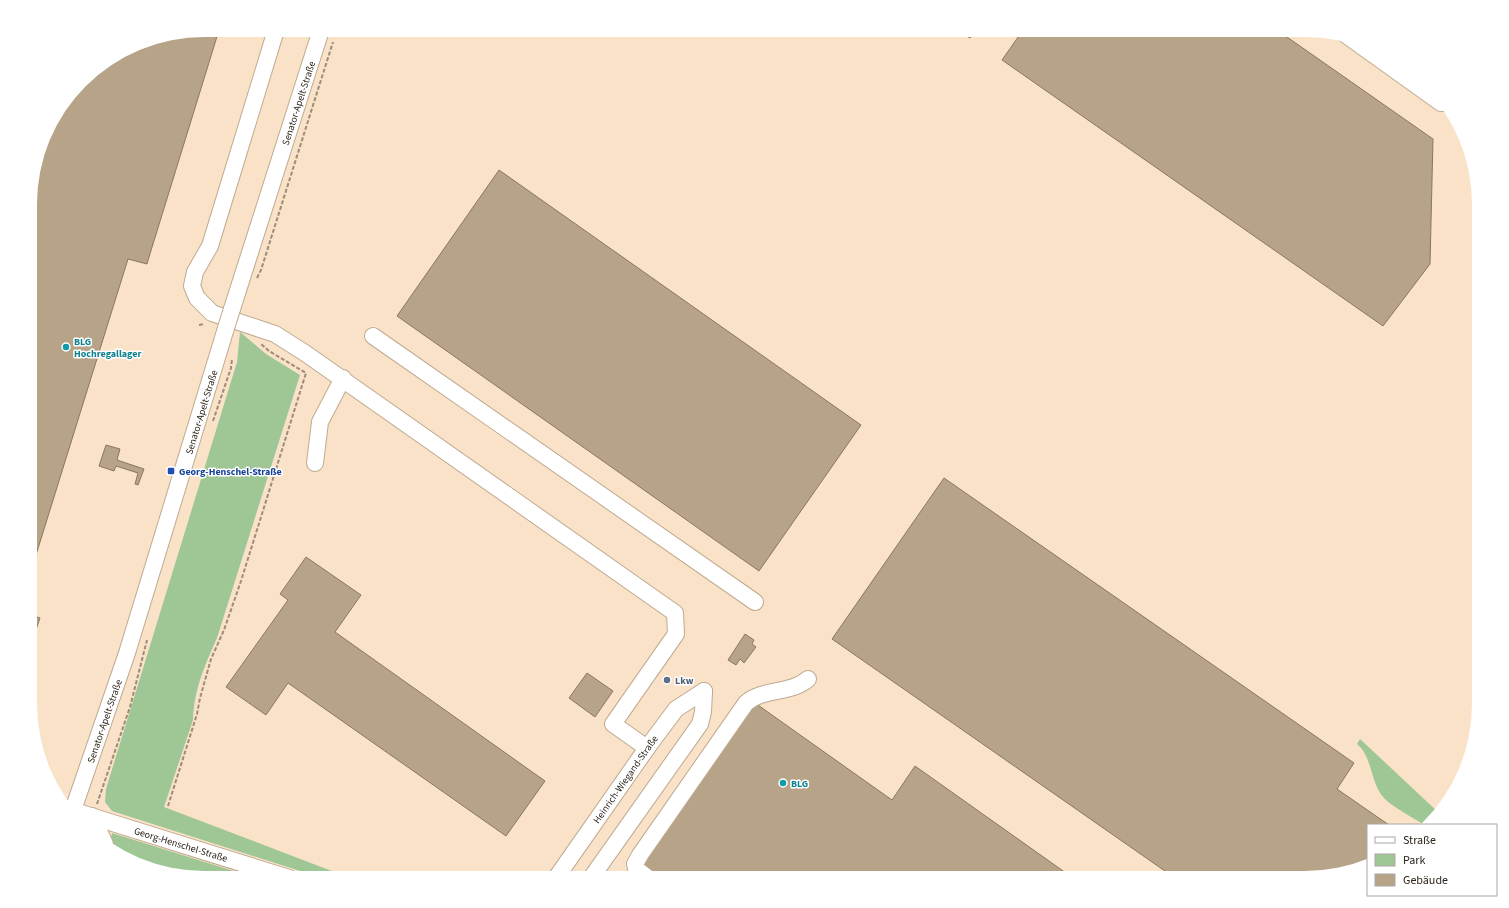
<svg xmlns="http://www.w3.org/2000/svg" width="1509" height="908" font-family="'Source Sans 3',sans-serif">
  <style>
    .green { fill: #9fc695 }
    .building { fill: #b7a388; stroke: #8b775e }
    .lines { fill: none; stroke-linecap: round; stroke-linejoin: round }
    .minor-casing { stroke: #bfaa90; stroke-width: 18 }
    .path { stroke: #9d8c79; stroke-width: 2; stroke-dasharray: 4 2; stroke-linecap: butt }
    .minor { stroke: #fff; stroke-width: 16 }
    .minor-bridge-casing { stroke: #bfaa90; stroke-width: 18; stroke-linecap: butt }
    .minor-bridge { stroke: #fff; stroke-width: 16 }
    .culture-dot { fill: #0f9aa8; stroke: #fff; stroke-width: 1.5 }
    .transit-dot { fill: #1a4fb4; stroke: #fff; stroke-width: 1.5 }
    .service-dot { fill: #5c6f8a; stroke: #fff; stroke-width: 1.5 }
    .labels { text-anchor: middle; stroke-width: 3; stroke-linejoin: round; paint-order: stroke }
    .street-label { font-size: 10px; fill: #2c241a; stroke: #fff }
    .culture-label { font-size: 10px; font-weight: bold; fill: #0d838f; stroke: #fff; text-anchor: start }
    .transit-label { font-size: 10px; font-weight: bold; fill: #164399; stroke: #fff; text-anchor: start }
    .service-label { font-size: 10px; font-weight: bold; fill: #4e5e75; stroke: #fff; text-anchor: start }
  </style>
  <rect width="100%" height="100%" fill="#f9e2c7"/>
  <g class="green">
    <path d="M240,332L266,354L300,375L217,638C205,665 194,689 193,720L164,807L350,878H322L112,811L105,802L106,789L237,362Z"/>
    <path d="M1360,739L1439,813L1430,825H1425C1415,819 1391,806 1384,798C1370,783 1373,757 1357,744Z"/>
    <polygon points="112,833 256,878 204,878 159,872 117,855 111,838"/>
  </g>
  <g class="building">
    <polygon points="204,30 219,30 149,257 147,264 128,259 31,571 31,181 48,127 89,73 138,43"/>
    <polygon points="958,30 975,30 970,38"/>
    <polygon points="1023,30 1277,30 1433,139 1430,264 1383,326 1002,60"/>
    <polygon points="499,170 861,425 759,571 397,316"/>
    <polygon points="106,445 120,449 117,460 144,469 138,485 135,484 138,473 116,466 114,471 99,466"/>
    <polygon points="944,478 1354,763 1337,789 1389,825 1368,825 1368,862 1316,878 1175,878 832,639"/>
    <polygon points="306,557 361,595 335,632 545,781 506,836 288,683 266,715 226,687 288,600 280,594"/>
    <polygon points="31,615 40,618 31,644"/>
    <polygon points="745,634 754,640 752,644 756,647 744,663 740,659 736,665 728,660"/>
    <polygon points="587,673 613,691 595,717 569,698"/>
    <polygon points="755,703 892,800 915,766 1073,878 663,878 642,863"/>
  </g>
  <g class="lines">
    <g class="minor-casing">
      <g id="minor">
        <polyline points="276,30 210,246 195,272 192,286 197,298 212,313 275,334 305,353 675,613 676,634 613,724 647,748"/>
        <polyline points="1346,35 1441,103"/>
        <polyline points="232,309 321,30"/>
        <polyline points="373,336 755,602"/>
        <polyline points="315,463 320,422 343,378"/>
        <polyline points="68,809 289,878"/>
        <polyline points="72,813 127,653 226,328"/>
        <polyline points="92,816 105,844"/>
        <polyline points="556,878 647,748 676,709 704,691"/>
        <polyline points="591,878 700,724 703,712 704,691"/>
        <path d="M648,878L636,869L635,864L640,855L746,703C763,688 791,694 808,679"/>
      </g>
    </g>
    <g class="path">
      <polyline points="335,36 337,30"/>
      <polyline points="257,278 261,270 333,42"/>
      <polyline points="199,325 204,324"/>
      <polyline points="213,421 231,368 232,359"/>
      <polyline points="97,804 130,707 147,640"/>
      <polyline points="168,806 197,714 200,698 211,659 224,630 241,581 306,373 269,351 261,344"/>
    </g>
    <use href="#minor" class="minor"/>
    <g class="minor-bridge-casing">
      <polyline id="minor-bridge" points="226,328 232,309"/>
    </g>
    <use href="#minor-bridge" class="minor-bridge"/>
  </g>
  <g class="culture-dot">
    <circle cx="66" cy="347" r="4"/>
    <circle cx="783" cy="783" r="4"/>
  </g>
  <rect class="transit-dot" x="167" y="467" width="8" height="8" rx="2"/>
  <circle class="service-dot" cx="667" cy="680" r="4"/>
  <g class="labels">
    <g class="street-label">
      <text transform="translate(298 103) rotate(-72)" y="4">Senator-Apelt-Straße</text>
      <text transform="translate(201 412) rotate(-73)" y="4">Senator-Apelt-Straße</text>
      <text transform="translate(104 721) rotate(-71)" y="4">Senator-Apelt-Straße</text>
      <text transform="translate(625 779) rotate(-55)" y="4">Heinrich-Wiegand-Straße</text>
      <text transform="translate(181 844) rotate(17)" y="4">Georg-Henschel-Straße</text>
    </g>
    <g class="culture-label">
      <text x="74" y="345">BLG<tspan x="74" dy="12">Hochregallager</tspan></text>
      <text x="791" y="787">BLG</text>
    </g>
    <g class="transit-label">
      <text x="179" y="475">Georg-Henschel-Straße</text>
    </g>
    <g class="service-label">
      <text x="675" y="684">Lkw</text>
    </g>
  </g>
  <path d="M0 0H1509V908H0ZM204 37H1305A167 167 0 0 1 1472 204V704A167 167 0 0 1 1305 871H204A167 167 0 0 1 37 704V204A167 167 0 0 1 204 37Z" fill="#fff" fill-rule="evenodd"/>
  <rect x="1367" y="824" width="130" height="72" fill="#ffffff" stroke="#aba7a3"/>
  <rect x="1375" y="837" width="20" height="6" fill="#ffffff" stroke="#aba7a3"/>
  <text x="1403" y="844" font-size="12" fill="#2c241a">Straße</text>
  <rect x="1375" y="854" width="20" height="12" fill="#9fc695" stroke="#aba7a3"/>
  <text x="1403" y="864" font-size="12" fill="#2c241a">Park</text>
  <rect x="1375" y="874" width="20" height="12" fill="#b7a388" stroke="#aba7a3"/>
  <text x="1403" y="884" font-size="12" fill="#2c241a">Gebäude</text>
</svg>
